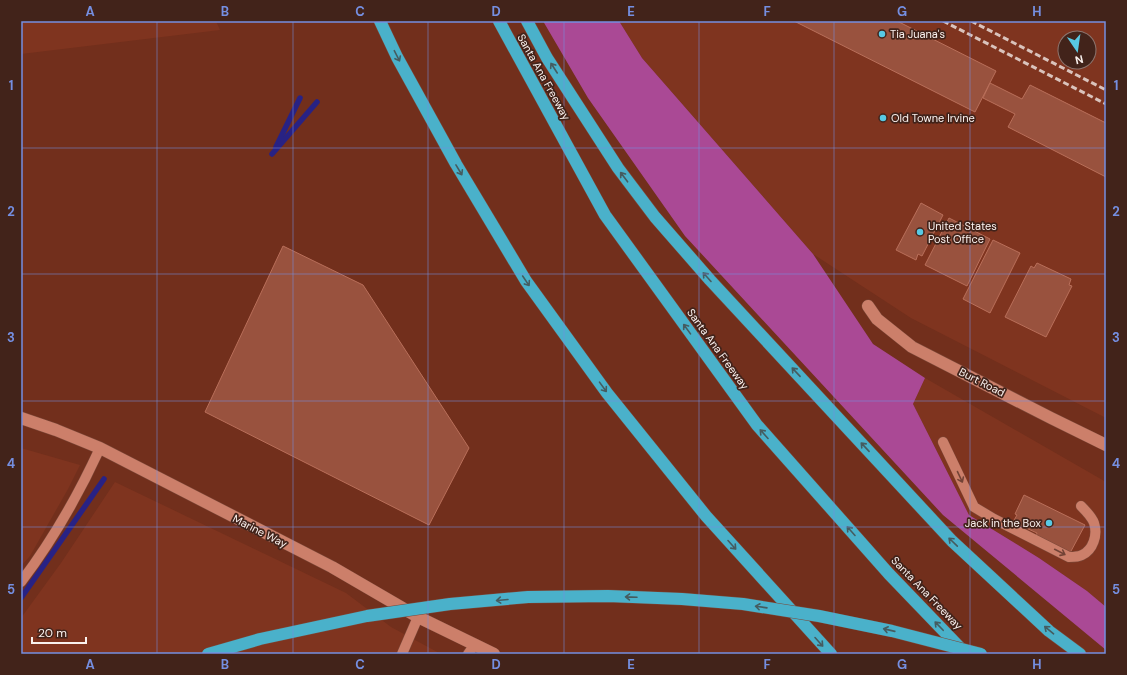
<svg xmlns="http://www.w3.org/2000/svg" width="1127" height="675" font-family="'DM Sans',sans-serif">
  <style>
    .built { fill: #7f341f; fill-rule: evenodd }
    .forest { fill: #aa4995 }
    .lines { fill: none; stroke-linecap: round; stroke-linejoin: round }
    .stream { stroke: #282284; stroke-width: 5.5 }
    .building { fill: #99523e; stroke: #b96f5a }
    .lane-casing { stroke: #7b4839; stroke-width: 11 }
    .street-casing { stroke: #7b4839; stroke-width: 13 }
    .secondary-casing { stroke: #7b4839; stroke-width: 13 }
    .highway-casing { stroke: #7b4839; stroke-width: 13 }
    .lane { stroke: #cc7f6a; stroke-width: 10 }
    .street { stroke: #cc7f6a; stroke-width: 12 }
    .secondary { stroke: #cc7f6a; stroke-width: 12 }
    .highway { stroke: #4ab1ca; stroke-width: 12 }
    .rail { stroke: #dac3bc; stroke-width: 3; stroke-dasharray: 6 3; stroke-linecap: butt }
    .highway-bridge-casing { stroke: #7b4839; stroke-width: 13; stroke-linecap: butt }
    .highway-bridge { stroke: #4ab1ca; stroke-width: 12 }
    .oneway { stroke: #455c60 }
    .oneway2 { stroke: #724336 }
    .grid { fill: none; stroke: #758fe1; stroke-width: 1; stroke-opacity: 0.55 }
    .poi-dot { fill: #58c9e4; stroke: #42231a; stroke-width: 1.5 }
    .labels { text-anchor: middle; stroke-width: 3.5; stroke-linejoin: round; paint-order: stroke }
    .poi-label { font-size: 11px; fill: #faf1ee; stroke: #42231a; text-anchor: start }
    .street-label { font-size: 11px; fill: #faf1ee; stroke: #42231a }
    .neatline { fill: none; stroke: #758fe1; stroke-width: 1.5 }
    .grid-label { font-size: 13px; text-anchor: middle; font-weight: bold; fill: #758fe1 }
  </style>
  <rect width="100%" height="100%" fill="#722f1c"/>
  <g class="built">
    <polygon points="21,21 216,21 220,30 21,54"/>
    <path d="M619,21H1106V418L911,318L813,254L642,58ZM1065,38H1089V62H1065Z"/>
    <polygon points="925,378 1106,482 1106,607 1087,591 1039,558 969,515 913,404"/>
    <polygon points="21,448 80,465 68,489 30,556 21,566"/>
    <polygon points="115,482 346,593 391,627 441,654 21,654 21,618 61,563"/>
  </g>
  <polygon class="forest" points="543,21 619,21 642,58 813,254 873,344 925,378 913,404 969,515 1039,558 1087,591 1106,607 1106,650 943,515 685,236 588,98"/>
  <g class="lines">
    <g class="stream">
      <polyline points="276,147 300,98"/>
      <polyline points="272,154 317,102"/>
      <polyline points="21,598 104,479"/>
    </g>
  </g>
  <g class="building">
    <polygon points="794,21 897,21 996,71 975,112"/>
    <polygon points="990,83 1022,99 1030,85 1106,123 1106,177 1008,127 1015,114 983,98"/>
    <polygon points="921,203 943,215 922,256 918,254 916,260 896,250"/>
    <polygon points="949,218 990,239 967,286 925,265"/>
    <polygon points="993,240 1020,253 990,313 963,299"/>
    <polygon points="283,246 363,285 469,448 429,525 205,412"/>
    <polygon points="1037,263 1071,279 1069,285 1072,286 1046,337 1005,317 1031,266 1034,268"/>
    <polygon points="1024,495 1085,525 1070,553 1036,536 1037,533 1013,522 1017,515 1015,514"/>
  </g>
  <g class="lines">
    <g class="lane-casing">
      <g id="lane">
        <path d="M943,442L974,507L994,519L1069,557C1073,557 1078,557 1082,555C1093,550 1098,535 1094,523C1092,517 1086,511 1081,506"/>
        <path d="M21,582C52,541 78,496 100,448"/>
        <polyline points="402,654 418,617"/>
        <polyline points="468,654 475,644"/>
      </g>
    </g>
    <g class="street-casing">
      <polyline id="street" points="868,306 877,319 912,347 1051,418 1106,445"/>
    </g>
    <g class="secondary-casing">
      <polyline id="secondary" points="21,418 56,430 100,448 332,567 418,617 494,654"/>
    </g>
    <g class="highway-casing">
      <g id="highway">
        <polyline points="380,21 397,57 456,164 526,281 607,393 706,516 831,654"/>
        <polyline points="499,21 605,215 757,425 889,574 964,652"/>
        <polyline points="527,21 547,58 618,168 655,217 710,280 952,541 1049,631 1080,654"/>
      </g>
    </g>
    <use href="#lane" class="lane"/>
    <use href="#street" class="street"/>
    <use href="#secondary" class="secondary"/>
    <use href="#highway" class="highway"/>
    <g class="rail">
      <polyline points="943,21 1106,104"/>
      <polyline points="971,21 1106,90"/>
    </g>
    <g class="highway-bridge-casing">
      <polyline id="highway-bridge" points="208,654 260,639 367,616 450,604 528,597 608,596 682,599 743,604 819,616 892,631 981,654"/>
    </g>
    <use href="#highway-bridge" class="highway-bridge"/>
  </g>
  <defs><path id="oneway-shaft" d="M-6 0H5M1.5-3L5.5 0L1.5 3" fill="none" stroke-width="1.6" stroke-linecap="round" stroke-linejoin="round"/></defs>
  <g class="oneway">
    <use href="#oneway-shaft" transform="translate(397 56) rotate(63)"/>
    <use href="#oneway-shaft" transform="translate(554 68) rotate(-123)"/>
    <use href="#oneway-shaft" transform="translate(459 170) rotate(59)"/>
    <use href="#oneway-shaft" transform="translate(624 177) rotate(-127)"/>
    <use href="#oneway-shaft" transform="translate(707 277) rotate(-132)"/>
    <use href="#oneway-shaft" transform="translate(526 281) rotate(56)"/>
    <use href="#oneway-shaft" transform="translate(687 329) rotate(-126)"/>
    <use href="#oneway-shaft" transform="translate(796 372) rotate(-133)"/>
    <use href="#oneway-shaft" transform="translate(603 387) rotate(54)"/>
    <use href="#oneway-shaft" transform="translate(764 434) rotate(-132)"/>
    <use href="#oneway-shaft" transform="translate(865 447) rotate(-133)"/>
    <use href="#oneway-shaft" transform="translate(851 531) rotate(-132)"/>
    <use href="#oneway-shaft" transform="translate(953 542) rotate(-136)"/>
    <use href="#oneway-shaft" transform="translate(732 545) rotate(48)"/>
    <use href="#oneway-shaft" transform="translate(631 597) rotate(-178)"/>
    <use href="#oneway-shaft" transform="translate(502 600) rotate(175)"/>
    <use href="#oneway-shaft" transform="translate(761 607) rotate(-172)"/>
    <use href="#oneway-shaft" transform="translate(939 626) rotate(-134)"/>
    <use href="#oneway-shaft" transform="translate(889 630) rotate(-167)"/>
    <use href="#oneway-shaft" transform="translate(1049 630) rotate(-140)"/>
    <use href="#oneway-shaft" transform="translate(819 642) rotate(48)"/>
  </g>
  <g class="oneway2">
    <use href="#oneway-shaft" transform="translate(960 477) rotate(65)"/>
    <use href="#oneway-shaft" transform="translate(1060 552) rotate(27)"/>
  </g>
  <path class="grid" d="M157,21V654M293,21V654M428,21V654M564,21V654M699,21V654M834,21V654M970,21V654M21,148H1106M21,274H1106M21,401H1106M21,527H1106"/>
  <g class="poi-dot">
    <circle cx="882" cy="34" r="4"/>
    <circle cx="883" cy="118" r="4"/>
    <circle cx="920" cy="232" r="4"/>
    <circle cx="1049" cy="523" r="4"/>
  </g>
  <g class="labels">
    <g class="poi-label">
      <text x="890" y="38">Tia Juana's</text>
      <text x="891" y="122">Old Towne Irvine</text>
      <text x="928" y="230">United States<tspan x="928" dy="13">Post Office</tspan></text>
      <text x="1041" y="527" text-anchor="end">Jack in the Box</text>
    </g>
    <g class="street-label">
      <text transform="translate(544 77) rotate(61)" y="4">Santa Ana Freeway</text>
      <text transform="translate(718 349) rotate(54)" y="4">Santa Ana Freeway</text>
      <text transform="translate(982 382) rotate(27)" y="4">Burt Road</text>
      <text transform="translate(260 531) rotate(27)" y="4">Marine Way</text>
      <text transform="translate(927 593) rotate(46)" y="4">Santa Ana Freeway</text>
    </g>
  </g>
  <rect width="1127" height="675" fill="none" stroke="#42231a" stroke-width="44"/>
  <g transform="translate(1077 50) rotate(167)"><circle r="19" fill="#42231a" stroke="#8c756f"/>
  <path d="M0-3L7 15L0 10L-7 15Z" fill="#58c9e4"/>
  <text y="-6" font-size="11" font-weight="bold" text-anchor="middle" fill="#faf1ee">N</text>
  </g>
  <path d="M32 637v6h54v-6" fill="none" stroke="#faf1ee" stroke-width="2"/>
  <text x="38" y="637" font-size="12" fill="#faf1ee" stroke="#42231a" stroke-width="3" paint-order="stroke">20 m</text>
  <rect x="22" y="22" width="1083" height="631" class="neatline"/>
  <g class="grid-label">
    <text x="90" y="16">A</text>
    <text x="225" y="16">B</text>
    <text x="360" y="16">C</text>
    <text x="496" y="16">D</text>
    <text x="631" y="16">E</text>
    <text x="767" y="16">F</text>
    <text x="902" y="16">G</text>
    <text x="1037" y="16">H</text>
    <text x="11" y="90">1</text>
    <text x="1116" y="90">1</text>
    <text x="11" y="216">2</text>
    <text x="1116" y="216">2</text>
    <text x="11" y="342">3</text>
    <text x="1116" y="342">3</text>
    <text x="11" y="468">4</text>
    <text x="1116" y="468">4</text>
    <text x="11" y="594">5</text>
    <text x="1116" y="594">5</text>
    <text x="90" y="669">A</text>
    <text x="225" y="669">B</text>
    <text x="360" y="669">C</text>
    <text x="496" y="669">D</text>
    <text x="631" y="669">E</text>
    <text x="767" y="669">F</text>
    <text x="902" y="669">G</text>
    <text x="1037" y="669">H</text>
  </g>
</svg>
